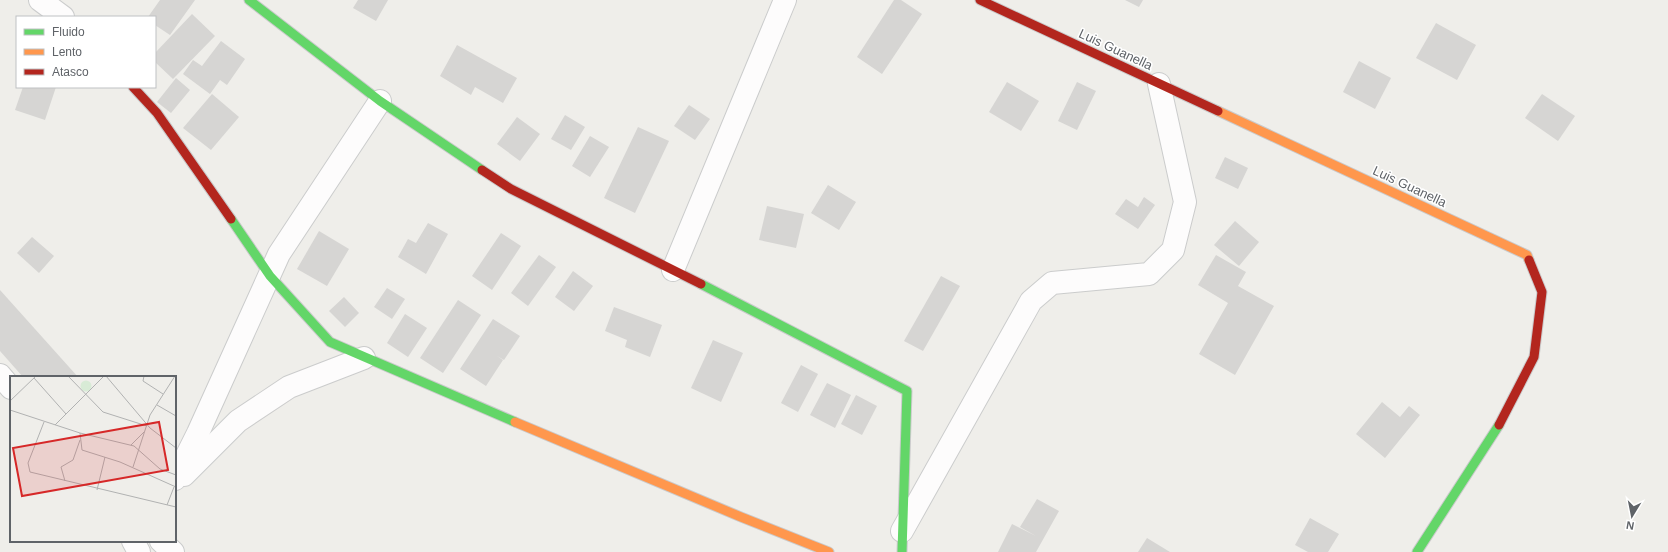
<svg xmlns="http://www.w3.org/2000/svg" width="1668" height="552" font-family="Helvetica,sans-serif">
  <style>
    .building { fill: #d6d5d3 }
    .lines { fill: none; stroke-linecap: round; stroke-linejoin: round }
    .street-casing { stroke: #cbcccc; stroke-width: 24 }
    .fast-casing { stroke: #cacacb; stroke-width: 11 }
    .slow-casing { stroke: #cacacb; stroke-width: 11 }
    .jam-casing { stroke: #cacacb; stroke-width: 11 }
    .street { stroke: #fdfcfc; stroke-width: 22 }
    .fast { stroke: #63d668; stroke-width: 9 }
    .slow { stroke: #ff974d; stroke-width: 9 }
    .jam { stroke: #b3261e; stroke-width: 9 }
    .labels { text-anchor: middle; stroke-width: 3; stroke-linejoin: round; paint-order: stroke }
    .street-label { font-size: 13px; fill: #5f6368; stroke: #fff }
    .inset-road { fill: none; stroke: #b1b2b2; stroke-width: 1 }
    .view { fill: #d62828; fill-opacity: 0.15; stroke: #d62828; stroke-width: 2 }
    .inset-edge { fill: none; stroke: #5f6368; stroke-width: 2 }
  </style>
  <rect width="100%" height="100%" fill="#efeeea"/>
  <g class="building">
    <polygon points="160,0 195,0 170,35 155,25 155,17 148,17"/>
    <polygon points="358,0 388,0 376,21 353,8"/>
    <polygon points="894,0 901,0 922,14 882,74 857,57"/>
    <polygon points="1125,0 1143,0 1139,7"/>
    <polygon points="192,14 215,36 173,79 155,62 155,53"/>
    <polygon points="1436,23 1476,45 1457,80 1416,58"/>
    <polygon points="221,41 245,59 227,85 220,80 210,94 183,74 193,60 202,66"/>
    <polygon points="457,45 517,78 503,103 475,87 471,95 440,76"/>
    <polygon points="1359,61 1391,78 1375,109 1343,92"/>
    <polygon points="176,78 190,90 171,113 157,102"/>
    <polygon points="1007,82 1039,101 1021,131 989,112"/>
    <polygon points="1077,82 1096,91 1077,130 1058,121"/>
    <polygon points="23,87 56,87 45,120 15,110"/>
    <polygon points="212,94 239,117 211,150 183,128"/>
    <polygon points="1542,94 1575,116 1558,141 1525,118"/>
    <polygon points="689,105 710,119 695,140 674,126"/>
    <polygon points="565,115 585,127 571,150 551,139"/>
    <polygon points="517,117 540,134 520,161 497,144"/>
    <polygon points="638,127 669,141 635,213 604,198"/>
    <polygon points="590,136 609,147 590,177 572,166"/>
    <polygon points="1225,157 1248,168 1238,189 1215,178"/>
    <polygon points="828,185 856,202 839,230 811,213"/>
    <polygon points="1144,197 1155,205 1138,229 1115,214 1126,199 1138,207"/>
    <polygon points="767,206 804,214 796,248 759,240"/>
    <polygon points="1235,221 1259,242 1239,266 1214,245"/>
    <polygon points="428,223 448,234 426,274 398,257 408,239 416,243"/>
    <polygon points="319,231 349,249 327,286 297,269"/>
    <polygon points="501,233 521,246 492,290 472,276"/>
    <polygon points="32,237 54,256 39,273 17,253"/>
    <polygon points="539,255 556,267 528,306 511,293"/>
    <polygon points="1216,255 1246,272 1238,286 1274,306 1235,375 1199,354 1228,303 1198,285"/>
    <polygon points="573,271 593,286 574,311 555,297"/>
    <polygon points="941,276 960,286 923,351 904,341"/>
    <polygon points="387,288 405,299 392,319 374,307"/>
    <polygon points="0,290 78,377 23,377 0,351"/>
    <polygon points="344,297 359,313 345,327 329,311"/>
    <polygon points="458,300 481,315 443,373 420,358"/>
    <polygon points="614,307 662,325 650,357 625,347 627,340 605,331"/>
    <polygon points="405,314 427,328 408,357 387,343"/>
    <polygon points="493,319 520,336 504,360 497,356 503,360 486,386 460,369"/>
    <polygon points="713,340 743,353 721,402 691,388"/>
    <polygon points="801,365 818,374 798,412 781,403"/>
    <polygon points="827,383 851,395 835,428 810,415"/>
    <polygon points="856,395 877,406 862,435 841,424"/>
    <polygon points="1382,402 1400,417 1409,406 1420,415 1385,458 1356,434"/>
    <polygon points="1037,499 1059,511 1036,552 998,552 1012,524 1036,536 1020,527"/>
    <polygon points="1310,518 1339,534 1328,552 1308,552 1295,545"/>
    <polygon points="1147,538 1170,552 1138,552"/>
  </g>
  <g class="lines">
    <g class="street-casing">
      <g id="street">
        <polyline points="40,0 63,17"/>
        <polyline points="673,270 785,0"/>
        <polyline points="0,375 11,388"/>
        <polyline points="184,475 238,421 289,387 364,358"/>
        <polyline points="175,479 198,433 279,254 380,101"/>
        <polyline points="902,531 1031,301 1052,283 1149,274 1173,250 1185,202 1159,84"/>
        <polyline points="133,541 139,552"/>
        <polyline points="161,541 173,552"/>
      </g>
    </g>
    <g class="fast-casing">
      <g id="fast">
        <polyline points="249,0 380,101 482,170"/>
        <polyline points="231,219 270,276 330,342 515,422"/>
        <polyline points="701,284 907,391 902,552"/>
        <polyline points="1417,552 1499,425"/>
      </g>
    </g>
    <g class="slow-casing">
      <g id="slow">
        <polyline points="1218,111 1527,255 1529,260"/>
        <polyline points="515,422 741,517 829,552"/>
      </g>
    </g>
    <g class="jam-casing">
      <g id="jam">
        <polyline points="980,0 1218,111"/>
        <polyline points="133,87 157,113 231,219"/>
        <polyline points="482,170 511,189 701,284"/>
        <polyline points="1499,425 1534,357 1542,292 1529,260"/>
      </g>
    </g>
    <use href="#street" class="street"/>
    <use href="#fast" class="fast"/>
    <use href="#slow" class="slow"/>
    <use href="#jam" class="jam"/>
  </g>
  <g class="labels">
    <g class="street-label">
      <text transform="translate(1116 49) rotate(25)" y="5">Luis Guanella</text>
      <text transform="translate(1410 186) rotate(25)" y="5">Luis Guanella</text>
    </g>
  </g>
  <g transform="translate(10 376)">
    <rect width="166" height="166" fill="#efeeea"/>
    <path d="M70.5 10a5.5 5.5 0 1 1 11 0a5.5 5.5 0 1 1-11 0Z" fill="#d8ebd6"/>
    <path class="inset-road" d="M58,0L93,36L137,50M96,0L140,52L166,72M134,0L133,5L153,18M24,2L56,38M0,25L26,0M147,29L166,40M0,34L70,57L124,70L150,93L166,99M34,46L18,87L20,96L166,131M45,49L94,0M70,57L72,74L110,86L166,111M121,69L134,56M123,91L140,39L165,0M55,105L51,91L63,84L70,64M87,114L95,81M157,129L164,111"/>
    <path class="view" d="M149,46L158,94L12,120L3,72Z"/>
    <rect width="166" height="166" class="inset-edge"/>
  </g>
  <rect x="16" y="16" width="140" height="72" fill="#ffffff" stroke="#bfc1c3"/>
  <rect x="24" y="29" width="20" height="6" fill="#63d668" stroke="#bfc1c3"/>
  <text x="52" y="36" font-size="12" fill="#5f6368">Fluido</text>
  <rect x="24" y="49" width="20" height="6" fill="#ff974d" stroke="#bfc1c3"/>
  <text x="52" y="56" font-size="12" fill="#5f6368">Lento</text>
  <rect x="24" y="69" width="20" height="6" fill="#b3261e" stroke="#bfc1c3"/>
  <text x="52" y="76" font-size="12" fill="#5f6368">Atasco</text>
  <g transform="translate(1632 516) rotate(190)" stroke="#ffffff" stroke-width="3" paint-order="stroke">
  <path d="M0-3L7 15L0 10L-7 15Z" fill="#5f6368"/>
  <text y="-6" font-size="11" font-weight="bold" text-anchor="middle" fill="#5f6368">N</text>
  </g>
</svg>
